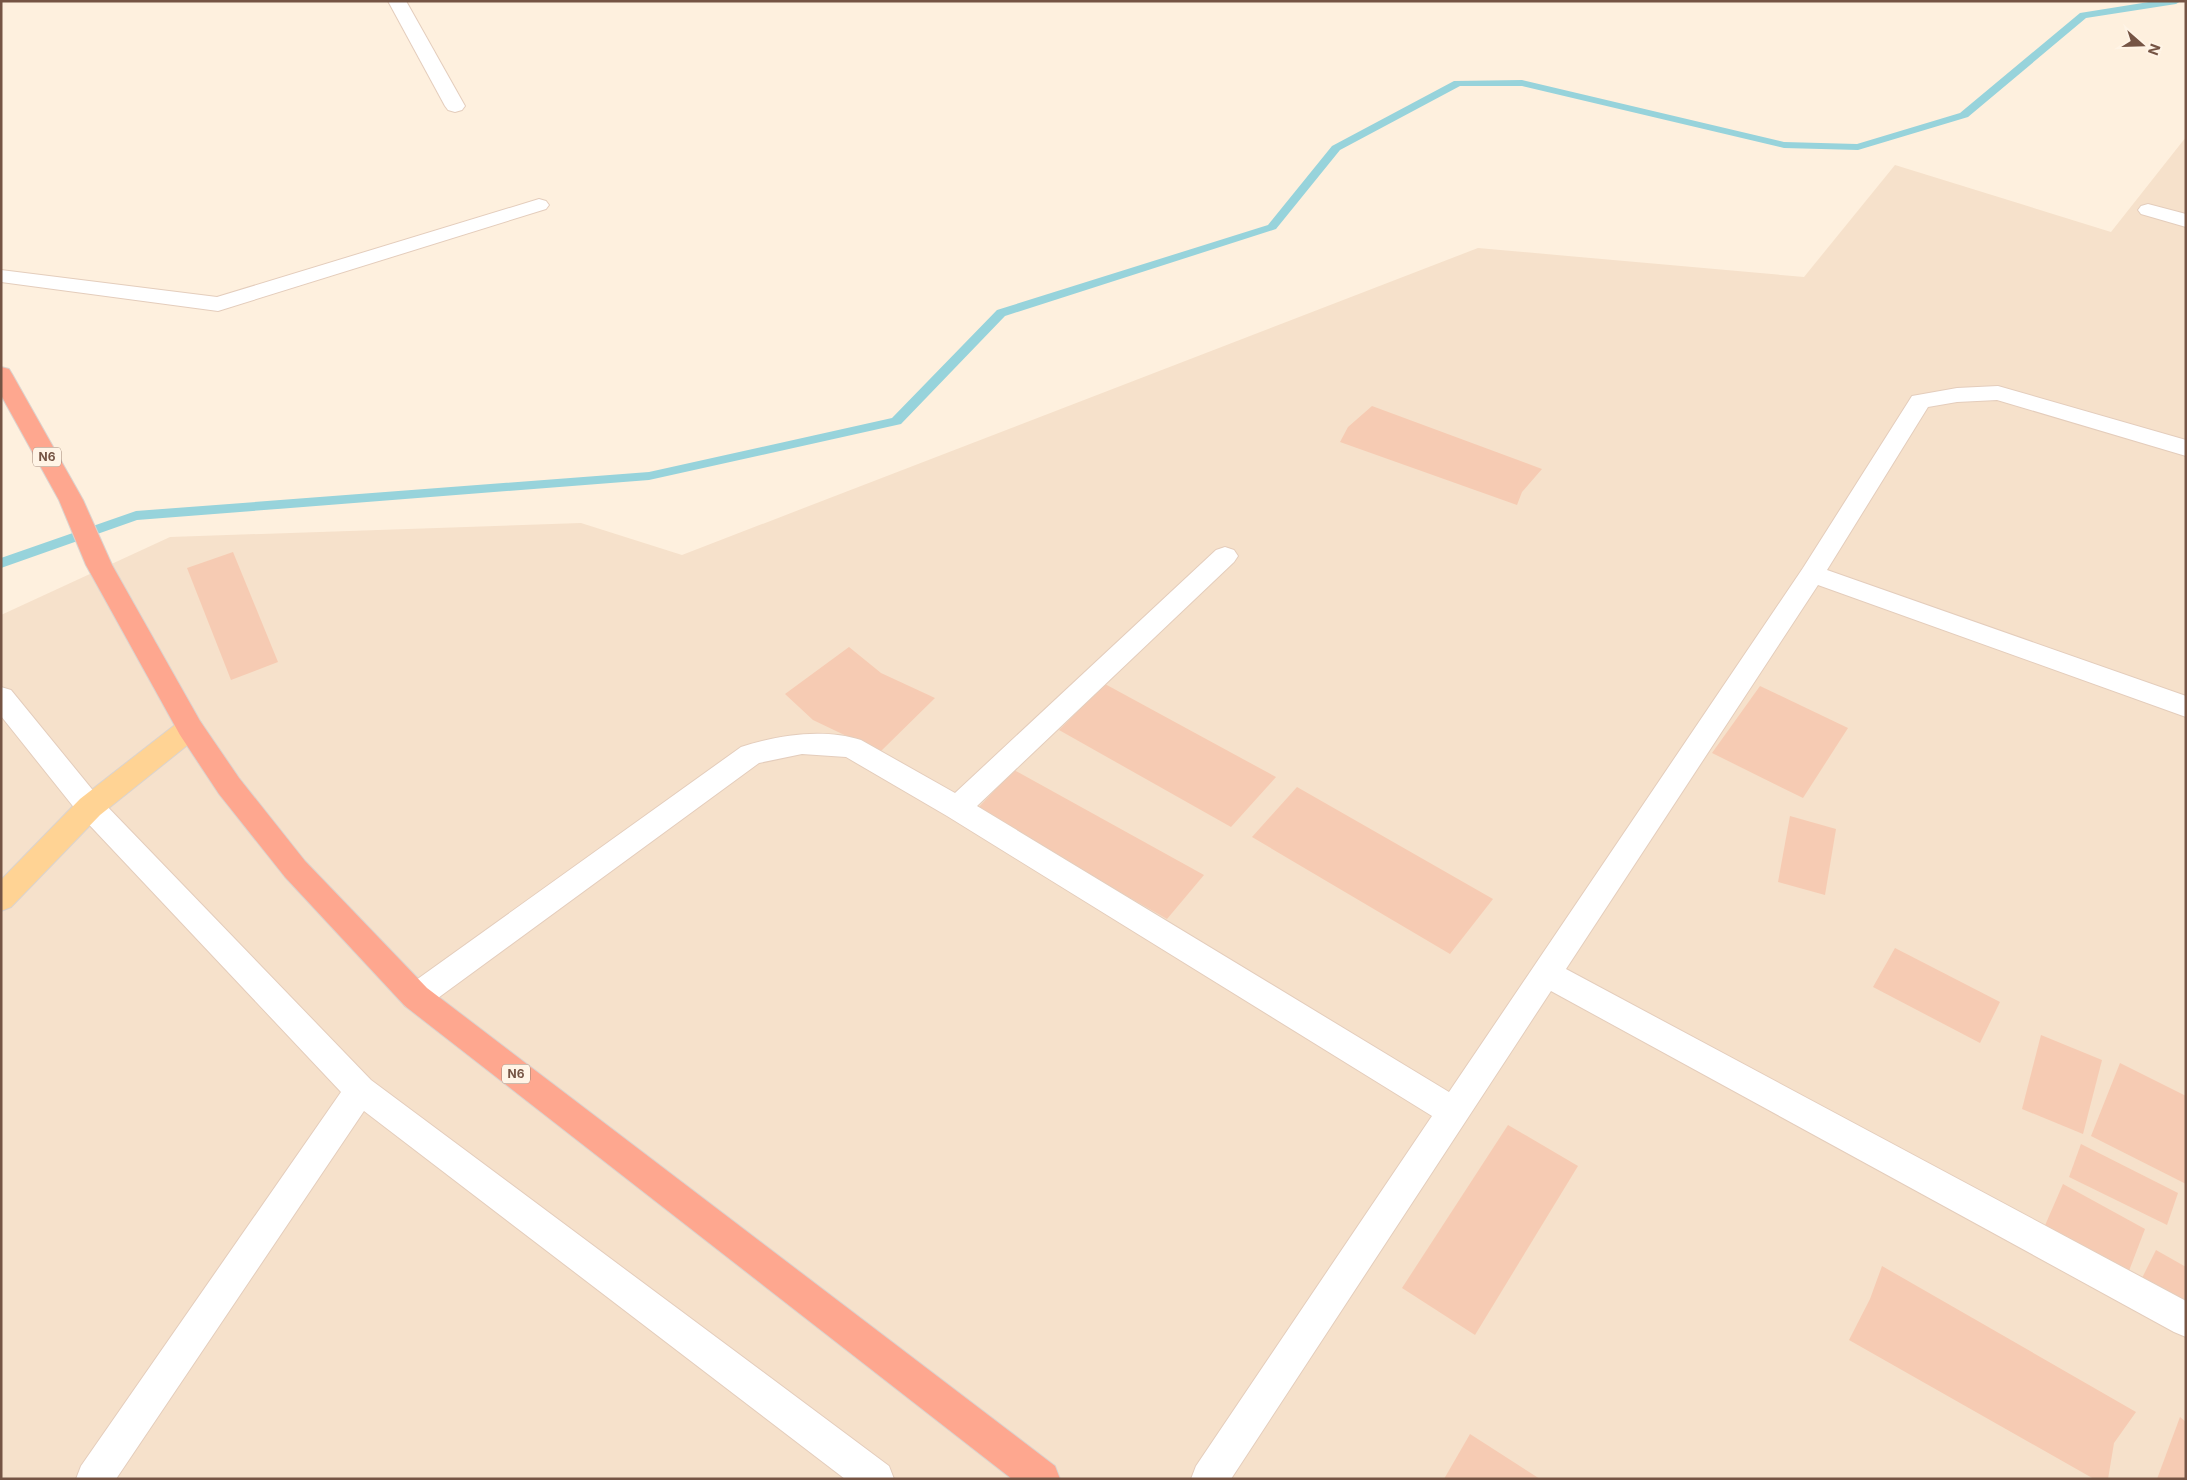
<svg xmlns="http://www.w3.org/2000/svg" width="2187" height="1480" font-family="Inter,sans-serif">
  <style>
    .residential { fill: #f6e1cb }
    .lines { fill: none; stroke-linecap: round; stroke-linejoin: round }
    .stream { fill: #97d3db; fill-rule: evenodd }
    .building { fill: #f6cbb3 }
    .minor-casing { stroke: #e4cdbc; stroke-width: 2 }
    .major-casing { stroke: #dbd3ce; stroke-width: 2 }
    .highway-casing { stroke: #dbd3ce; stroke-width: 2 }
    .minor { fill: #fff; fill-rule: evenodd }
    .major { fill: #ffd394; fill-rule: evenodd }
    .highway { fill: #fea78f; fill-rule: evenodd }
    .labels { text-anchor: middle; stroke-width: 4.5; stroke-linejoin: round; paint-order: stroke }
    .shield { fill: #fff4e6; stroke: #9e8475; stroke-width: 1 }
    .shield-label { font-size: 12px; font-weight: bold; fill: #755444 }
  </style>
  <rect width="100%" height="100%" fill="#fef0de"/>
  <polygon class="residential" points="2186,137 2186,1479 1,1479 1,615 170,537 581,523 682,555 1478,248 1804,277 1895,165 2111,232"/>
  <g class="lines">
    <polygon class="stream" points="2155,1 2181,1 2176,4 2086,18 1968,117 1858,150 1784,148 1522,86 1460,86 1340,150 1276,229 1005,316 901,424 649,480 137,520 1,568 1,558 136,511 649,472 892,418 997,310 1268,225 1332,146 1454,81 1522,80 1784,142 1857,144 1960,113 2080,13"/>
  </g>
  <g class="building">
    <polygon points="1372,406 1542,469 1522,492 1517,505 1340,442 1348,427"/>
    <polygon points="233,552 278,662 231,680 187,568"/>
    <polygon points="849,647 881,673 935,698 880,752 813,720 785,694"/>
    <polygon points="1105,684 1276,777 1231,827 1059,730"/>
    <polygon points="1760,686 1848,728 1803,798 1712,753"/>
    <polygon points="1014,770 1204,875 1167,919 976,810"/>
    <polygon points="1297,787 1493,899 1450,954 1252,837"/>
    <polygon points="1790,816 1836,829 1825,895 1778,882"/>
    <polygon points="1895,948 2000,1002 1980,1043 1873,987"/>
    <polygon points="2041,1035 2102,1060 2083,1134 2022,1109"/>
    <polygon points="2120,1063 2186,1096 2186,1184 2091,1136"/>
    <polygon points="1508,1125 1578,1166 1475,1335 1402,1288"/>
    <polygon points="2081,1144 2178,1193 2167,1225 2069,1177"/>
    <polygon points="2063,1184 2145,1229 2127,1276 2043,1230"/>
    <polygon points="2156,1250 2186,1267 2186,1312 2138,1286"/>
    <polygon points="1882,1266 2136,1412 2114,1443 2108,1479 2094,1479 1849,1340 1870,1299"/>
    <polygon points="2180,1417 2186,1422 2186,1479 2157,1479"/>
    <polygon points="1470,1434 1540,1479 1444,1479"/>
  </g>
  <g class="lines">
    <g class="minor-casing">
      <g id="minor">
        <polygon points="388,1 406,1 465,106 462,110 455,112 448,110 445,106"/>
        <polygon points="539,199 546,201 549,205 546,209 218,311 1,282 1,270 217,297"/>
        <polygon points="2148,204 2186,214 2186,227 2141,214 2138,210 2141,206"/>
        <path d="M1998,386L2186,440V456L1997,400L1957,402L1928,407L1827,570L2186,696V717L1818,585L1566,969L2186,1301V1337L2174,1332L1551,991L1231,1479H1191L1196,1466L1432,1116L947,816L846,757L802,754L759,763L427,1006L416,1010L405,1006L401,997L405,988L741,747C778,735 823,728 861,740L955,793L1216,550L1225,547L1234,550L1238,556L1234,562L977,806L1449,1092L1803,568L1912,396L1957,388Z"/>
        <polygon points="1,687 11,690 100,799 371,1080 889,1466 894,1479 845,1479 364,1111 116,1479 76,1479 81,1466 341,1092 80,815 1,716"/>
      </g>
    </g>
    <g class="major-casing">
      <polygon id="major" points="190,718 200,721 204,728 200,735 100,815 11,907 1,911 1,880 80,799 180,721"/>
    </g>
    <g class="highway-casing">
      <polygon id="highway" points="1,367 9,369 12,374 83,500 112,565 200,721 239,778 305,861 427,988 1055,1466 1060,1479 1012,1479 405,1006 285,877 219,794 180,735 86,565 59,500 1,395"/>
    </g>
    <use href="#minor" class="minor"/>
    <use href="#major" class="major"/>
    <use href="#highway" class="highway"/>
  </g>
  <g class="labels">
    <g class="shield">
      <rect x="33" y="447.5" width="28" height="19" rx="4"/>
      <rect x="502" y="1064.5" width="28" height="19" rx="4"/>
    </g>
    <g class="shield-label">
      <text x="47" y="461">N6</text>
      <text x="516" y="1078">N6</text>
    </g>
  </g>
  <rect width="2187" height="1480" fill="none" stroke="#755444" stroke-width="5"/>
  <g transform="translate(2142 45) rotate(110)" stroke="#fff4e6" stroke-width="4" paint-order="stroke">
  <path d="M0-4L9 19L0 12L-9 19Z" fill="#755444"/>
  <text y="-8" font-size="14" font-weight="bold" text-anchor="middle" fill="#755444">N</text>
  </g>
</svg>
